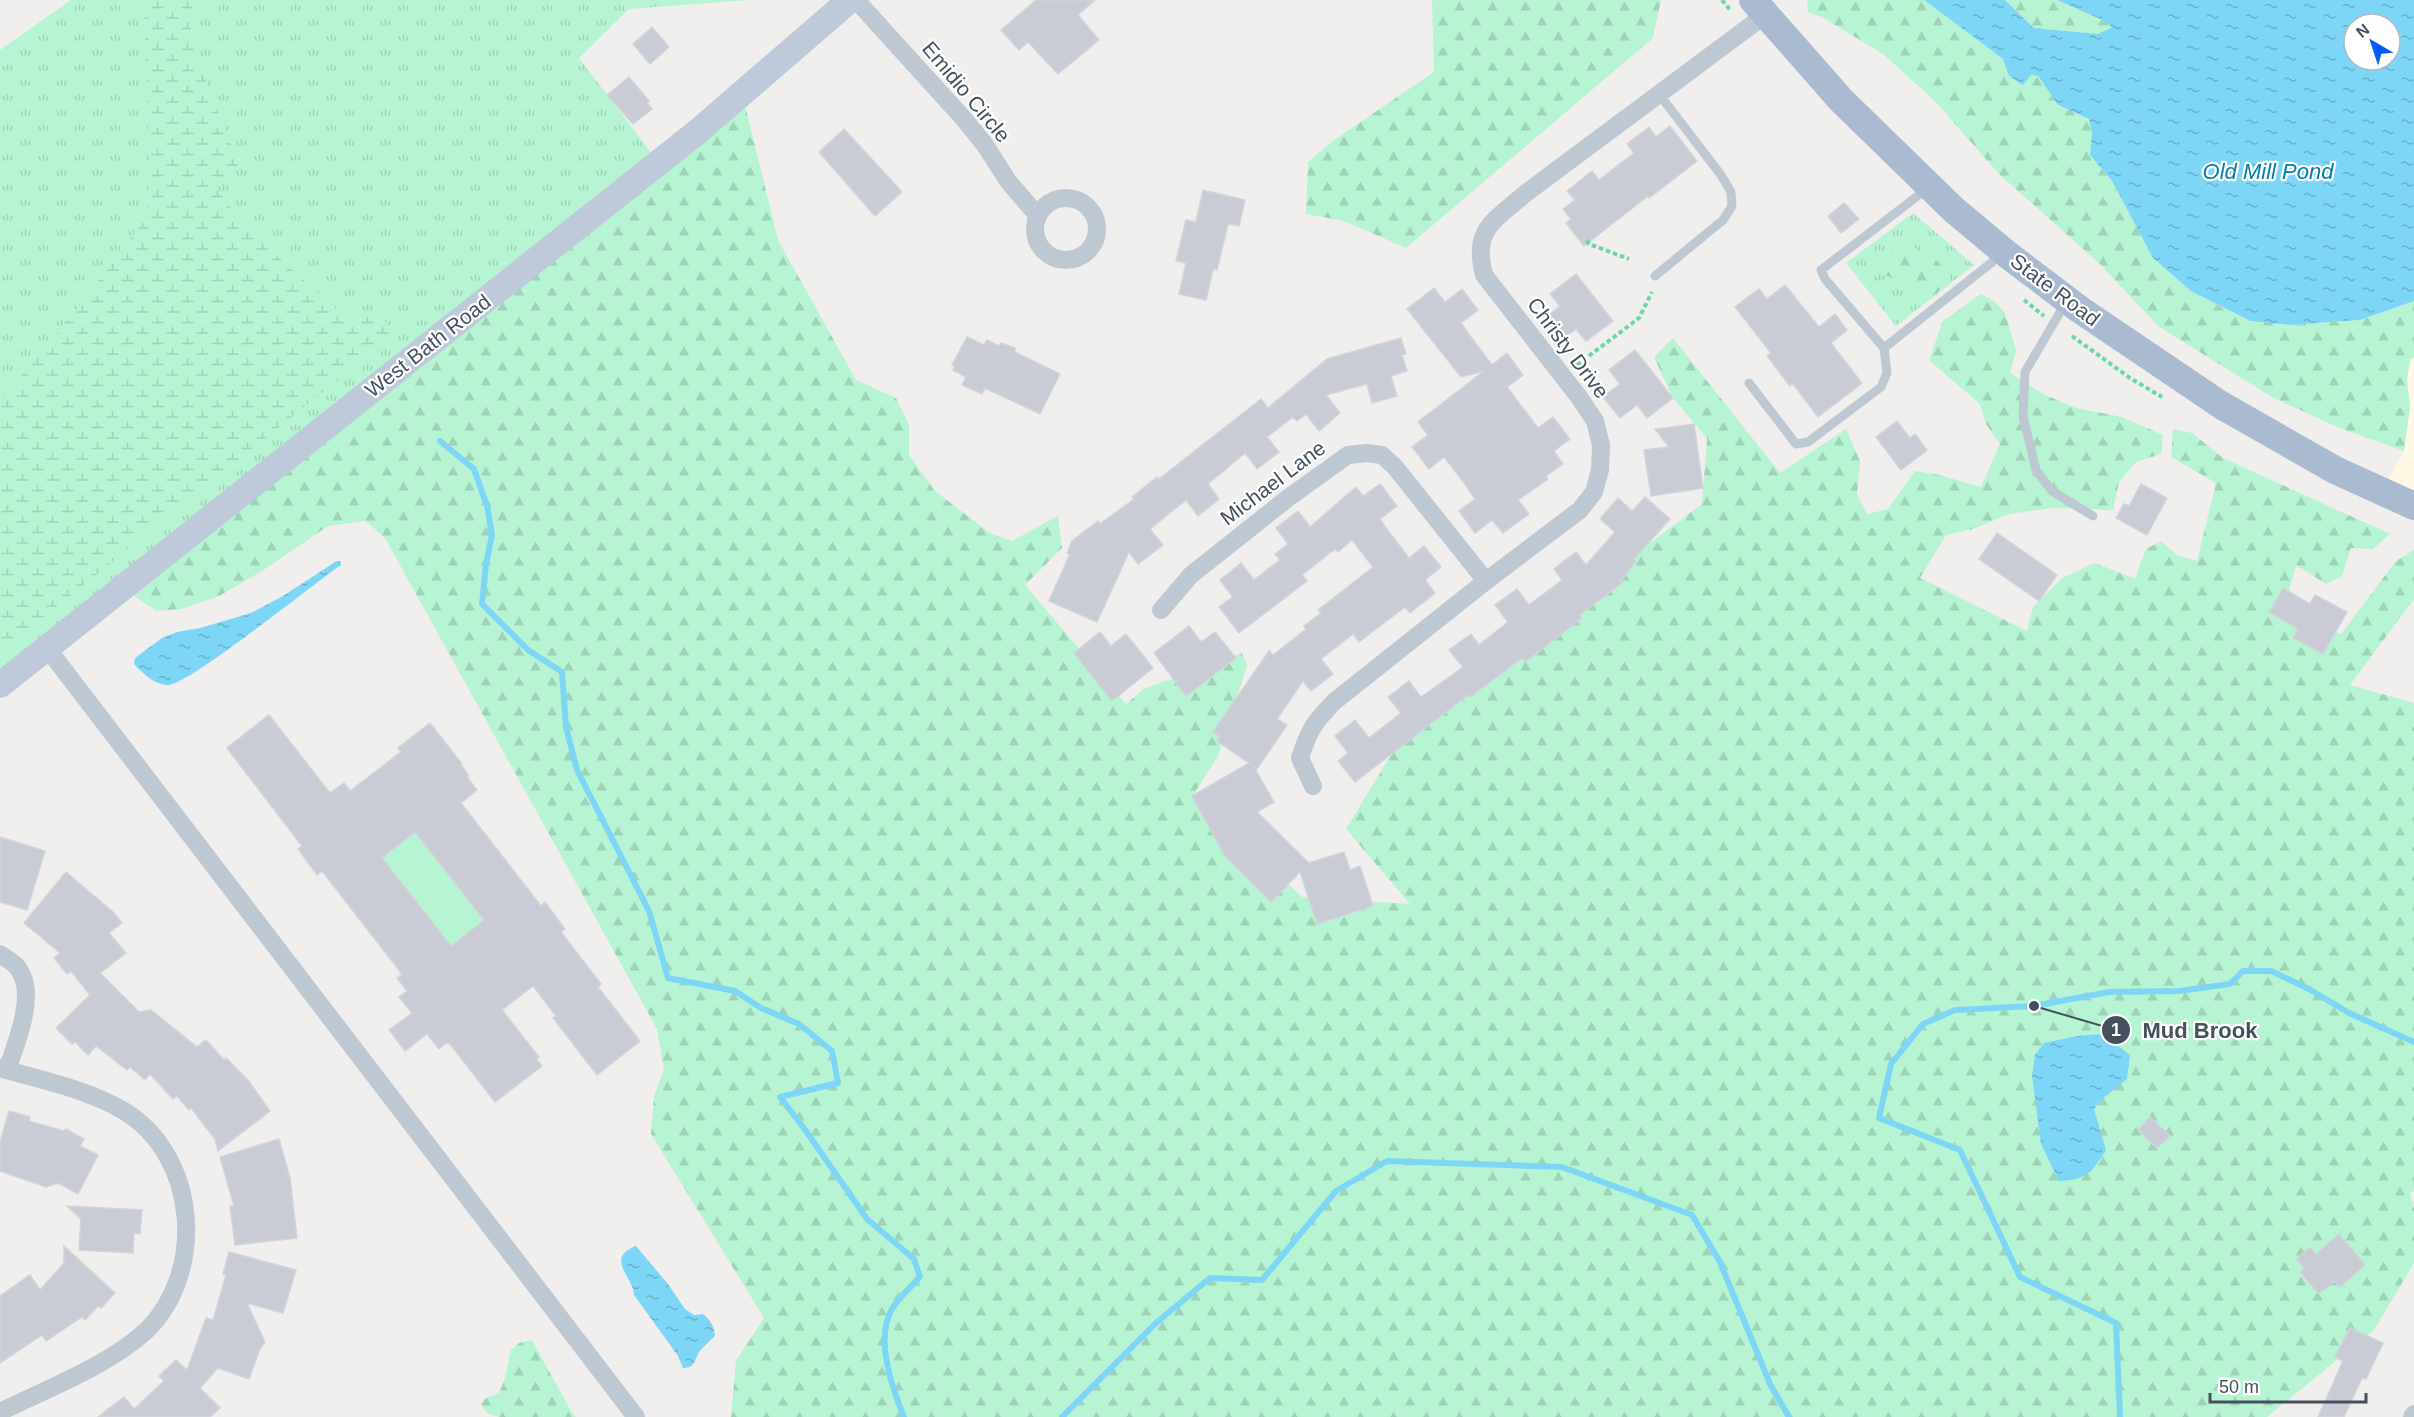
<svg xmlns="http://www.w3.org/2000/svg" width="2414" height="1417" font-family="Arial,sans-serif">
  <style>
    .commercial { fill: #fef8e5 }
    .grass { fill: url(#grass-tufts) }
    .forest { fill: url(#forest-firs) }
    .wetland { fill: url(#wetland-marsh) }
    .green { fill: #b7f4d3 }
    .water { fill: url(#water-ripples); fill-rule: evenodd }
    .lines { fill: none; stroke-linecap: round; stroke-linejoin: round }
    .stream { stroke: #7ed6f7; stroke-width: 6 }
    .building { fill: #c9ccd5; stroke: #d1d4db; stroke-width: 1.5; fill-rule: evenodd }
    .path { stroke: #6bd7a8; stroke-width: 4; stroke-dasharray: 4.5 3; stroke-linecap: butt }
    .lane { stroke: #bdc8d2; stroke-width: 9 }
    .street { stroke: #bdc8d2; stroke-width: 18 }
    .secondary { stroke: #becada; stroke-width: 26 }
    .primary { stroke: #aabbd1; stroke-width: 28 }
    .labels { text-anchor: middle; stroke-width: 4.5; stroke-linejoin: round; paint-order: stroke }
    .street-label { font-size: 21px; fill: #44505e; stroke: #fff }
    .water-label { font-size: 22px; font-style: italic; fill: #017ead; stroke: #fff }
    .leader { fill: none; stroke: #44505e; stroke-width: 2 }
    .callout-dot { fill: #44505e; stroke: #fff; stroke-width: 2 }
    .mark-label { font-size: 18px; text-anchor: middle; font-weight: bold; fill: #fff }
    .callout-label { font-size: 22px; text-anchor: middle; font-weight: bold; fill: #44505e; stroke: #fff; stroke-width: 4.5; stroke-linejoin: round; paint-order: stroke }
  </style>
  <defs>
    <pattern id="grass-tufts" width="24" height="20" patternUnits="userSpaceOnUse" patternTransform="scale(1.5)"><rect width="24" height="20" fill="#b7f4d3"/><path d="M3 7l-1-3M5 7V3M7 7l1-3M15 17l-1-3M17 17v-4M19 17l1-3" fill="none" stroke="#9fd3b8"/></pattern>
    <pattern id="forest-firs" width="22" height="20" patternUnits="userSpaceOnUse" patternTransform="scale(1.5)"><rect width="22" height="20" fill="#b7f4d3"/><path d="M5 1l3.5 6h-7zM16 11l3.5 6h-7z" fill="#9fd3b8"/></pattern>
    <pattern id="wetland-marsh" width="20" height="14" patternUnits="userSpaceOnUse" patternTransform="scale(1.5)"><rect width="20" height="14" fill="#b7f4d3"/><path d="M1 5h8M5 5V1M11 12h8M15 12V8" fill="none" stroke="#9fd3b8"/></pattern>
    <pattern id="water-ripples" width="26" height="14" patternUnits="userSpaceOnUse" patternTransform="scale(1.5)"><rect width="26" height="14" fill="#7ed6f7"/><path d="M2 4q2-2 4 0t4 0M15 11q2-2 4 0t4 0" fill="none" stroke="#69b0cb"/></pattern>
  </defs>
  <rect width="100%" height="100%" fill="#f1eeee"/>
  <polygon class="commercial" points="2414,357 2414,498 2384,488 2404,451 2410,407 2407,380 2410,360"/>
  <g class="grass">
    <polygon points="71,0 749,0 629,9 579,58 659,163 0,686 0,50"/>
    <polygon points="1913,213 1974,265 1896,326 1846,263"/>
  </g>
  <g class="forest">
    <polygon points="1432,0 1661,0 1653,38 1406,248 1344,221 1306,214 1308,162 1334,140 1434,72"/>
    <polygon points="1807,0 1924,0 2003,59 2009,76 2023,84 2031,75 2038,76 2058,105 2089,119 2092,133 2090,155 2112,181 2153,258 2191,291 2249,321 2290,325 2360,320 2414,301 2414,357 2410,360 2407,380 2410,407 2404,451 2337,427 2272,397 2158,326 2099,263 1999,174 1935,101 1883,54 1822,17 1808,12"/>
    <polygon points="2005,0 2057,0 2098,18 2112,27 2098,34 2034,28"/>
    <polygon points="742,93 778,240 856,380 896,398 909,425 909,455 935,491 990,533 1012,541 1058,516 1062,548 1025,585 1126,704 1144,689 1242,653 1247,665 1218,756 1192,797 1302,897 1410,904 1346,829 1410,723 1702,504 1707,438 1673,398 1654,357 1673,338 1780,473 1846,429 1860,461 1857,495 1867,514 1888,509 1915,471 1939,475 1981,487 2000,444 1986,424 1980,404 1929,360 1943,321 1981,294 1994,301 2005,313 2016,350 2010,373 2043,394 2076,408 2122,417 2163,435 2161,454 2136,462 2119,482 2113,510 2053,508 2009,514 1973,529 1946,535 1920,578 2027,631 2033,607 2062,578 2095,563 2135,579 2146,549 2161,541 2177,555 2197,561 2216,483 2171,457 2173,429 2192,433 2223,458 2390,534 2373,549 2351,548 2342,576 2326,584 2296,565 2283,612 2341,634 2396,561 2414,550 2414,599 2350,685 2414,703 2414,1191 2410,1193 2414,1207 2414,1263 2374,1330 2267,1417 731,1417 736,1361 764,1318 651,1134 654,1096 664,1070 657,1029 385,538 366,521 328,526 262,571 219,596 181,609 157,611 122,588"/>
    <path d="M1910,245C1924,254 1948,263 1950,281L1932,297L1921,295L1910,285L1885,275L1881,267C1887,251 1893,246 1910,245Z"/>
    <polygon points="532,1340 571,1411 576,1417 500,1417 488,1414 481,1404 486,1398 499,1393 505,1378 511,1350 519,1343"/>
  </g>
  <polygon class="wetland" points="144,0 193,0 190,25 197,60 235,153 238,165 217,189 247,229 345,317 372,317 386,322 394,339 315,398 0,652 0,401 69,319 147,217 149,168"/>
  <polygon class="green" points="405,818 484,920 470,930 480,943 460,959 382,858"/>
  <g class="water">
    <path d="M1924,0H2005L2034,28L2098,34L2112,27L2098,18L2057,0H2414V301L2360,320L2290,325L2250,321L2191,291L2153,258L2112,181L2090,155L2092,133L2089,119L2058,105L2038,76L2031,75L2023,85L2009,76L2003,59ZM2354,24H2390V60H2354Z"/>
    <path d="M340,561L341,565C316,582 187,686 168,685C155,685 142,673 134,664L135,658L162,638L177,632L200,628L251,613L283,596L335,562Z"/>
    <path d="M2098,1034L2108,1038L2130,1055L2127,1079L2102,1099L2094,1109L2106,1150C2092,1172 2087,1180 2059,1181L2041,1144L2032,1076L2035,1055L2044,1043L2077,1036Z"/>
    <path d="M636,1246L668,1284L685,1309L694,1315L703,1314C711,1321 714,1326 715,1336C710,1341 704,1346 700,1351C694,1359 696,1368 683,1368L678,1356L634,1295C634,1278 604,1258 636,1246Z"/>
  </g>
  <g class="lines">
    <g class="stream">
      <path d="M440,441L474,469L487,506L492,535L486,564L482,604L528,650L562,672L566,727L577,770L649,911L668,978L735,991L761,1008L799,1024L832,1051L838,1083L780,1097L806,1131L867,1219L914,1259L920,1277C911,1287 899,1297 892,1309C875,1338 892,1388 904,1417"/>
      <polyline points="1062,1417 1156,1323 1210,1278 1262,1280 1336,1191 1387,1161 1562,1167 1692,1215 1720,1262 1770,1384 1789,1417"/>
      <polyline points="2120,1417 2116,1323 2020,1277 1960,1150 1879,1118 1891,1064 1923,1024 1955,1010 2034,1006 2109,992 2179,991 2230,984 2243,971 2271,971 2309,989 2349,1013 2414,1042"/>
    </g>
  </g>
  <g class="building">
    <polygon points="1036,0 1095,0 1078,15 1099,40 1058,74 1028,42 1019,50 1001,30"/>
    <polygon points="652,27 669,47 650,64 633,44"/>
    <polygon points="629,77 649,101 647,103 652,109 633,124 607,95"/>
    <polygon points="1670,126 1697,161 1649,198 1648,196 1584,246 1566,223 1571,219 1563,209 1575,200 1567,191 1592,171 1599,180 1634,153 1627,144 1649,127 1656,137"/>
    <polygon points="844,129 902,192 875,216 819,152"/>
    <polygon points="1203,190 1245,200 1239,226 1228,224 1217,270 1213,269 1206,300 1179,294 1186,263 1176,261 1186,220 1196,222"/>
    <polygon points="1844,203 1859,219 1841,233 1828,216"/>
    <polygon points="1576,274 1613,321 1586,341 1576,329 1561,340 1544,319 1560,306 1550,294"/>
    <polygon points="1785,285 1819,327 1835,314 1847,330 1831,343 1862,383 1818,417 1793,384 1790,386 1767,356 1771,353 1735,307 1759,289 1767,299"/>
    <polygon points="1434,288 1445,302 1462,289 1478,310 1461,323 1471,337 1492,365 1507,353 1523,375 1507,387 1538,428 1553,417 1570,439 1554,451 1563,464 1546,476 1548,479 1518,500 1529,514 1503,533 1492,520 1475,533 1459,511 1475,499 1465,484 1444,457 1429,469 1412,447 1428,435 1418,422 1484,371 1461,377 1407,309"/>
    <polygon points="967,337 984,345 987,340 999,346 1001,343 1015,348 1015,352 1060,374 1040,414 985,388 982,394 962,385 966,377 953,370 955,366 952,365"/>
    <polygon points="1401,338 1406,354 1402,355 1407,371 1391,376 1397,396 1372,403 1367,384 1326,395 1340,413 1319,431 1306,414 1297,421 1293,417 1267,437 1279,452 1257,469 1245,453 1208,484 1219,499 1198,516 1186,500 1150,529 1163,545 1138,564 1129,552 1097,622 1049,601 1070,554 1067,553 1072,541 1098,521 1100,524 1134,499 1132,497 1157,477 1159,479 1261,399 1268,408 1327,359"/>
    <polygon points="1635,350 1673,398 1647,418 1637,405 1620,418 1603,397 1620,384 1609,370"/>
    <polygon points="1897,421 1910,438 1915,434 1927,450 1901,470 1876,437"/>
    <polygon points="1694,424 1703,488 1651,496 1644,450 1669,447 1655,429"/>
    <polygon points="1380,484 1397,506 1380,519 1386,528 1409,558 1424,546 1441,567 1425,580 1435,593 1410,613 1405,607 1359,642 1353,634 1321,659 1333,674 1311,691 1303,681 1277,719 1287,725 1257,769 1254,767 1274,802 1257,812 1309,863 1344,852 1350,870 1360,866 1373,906 1317,924 1300,872 1271,902 1225,856 1192,796 1249,763 1217,741 1220,737 1213,732 1269,651 1273,655 1306,629 1304,626 1321,613 1318,610 1373,567 1352,540 1338,552 1335,549 1302,575 1307,581 1239,633 1219,607 1233,597 1220,580 1241,563 1254,580 1280,560 1275,554 1288,544 1276,528 1298,511 1310,527 1356,487 1363,496"/>
    <polygon points="2141,484 2167,498 2147,535 2116,518 2124,504 2129,506"/>
    <polygon points="1645,497 1670,519 1634,559 1636,561 1621,580 1623,582 1580,615 1582,618 1525,662 1522,658 1470,697 1468,695 1355,782 1338,761 1348,753 1335,736 1355,720 1369,738 1401,713 1388,697 1409,681 1421,697 1463,667 1449,650 1471,634 1479,645 1508,622 1495,605 1517,589 1529,605 1562,580 1554,569 1576,552 1586,565 1615,532 1600,519 1618,498 1632,511"/>
    <polygon points="1997,533 2057,575 2039,601 1979,559"/>
    <polygon points="2283,588 2310,604 2315,595 2347,612 2323,654 2293,638 2298,629 2269,612"/>
    <polygon points="1189,626 1201,642 1215,632 1236,658 1186,696 1154,653"/>
    <polygon points="1100,632 1111,646 1126,634 1153,668 1112,701 1074,653"/>
    <path d="M269,715L330,793L344,783L350,791L401,752L398,748L430,723L462,764L461,765L469,776L467,777L477,790L461,803L541,906L545,902L565,929L561,932L601,984L598,987L640,1041L597,1075L553,1018L556,1016L533,986L502,1010L539,1057L536,1059L542,1066L495,1102L450,1044L446,1043L439,1049L427,1034L405,1051L389,1030L412,1013L399,997L407,991L397,978L402,974L322,871L317,875L298,849L302,846L227,748ZM415,832L484,920L451,946L382,858Z"/>
    <polygon points="0,837 45,851 27,910 0,902"/>
    <polygon points="66,872 113,912 122,923 109,933 126,953 100,973 139,1012 151,1010 197,1047 206,1040 224,1060 226,1058 248,1080 270,1111 218,1151 215,1139 191,1108 189,1110 177,1096 173,1099 150,1074 145,1080 130,1067 127,1070 96,1046 88,1055 75,1042 72,1044 56,1028 90,995 71,971 67,974 54,958 60,953 24,923"/>
    <polygon points="9,1111 30,1117 29,1121 64,1131 66,1129 84,1139 80,1146 98,1155 78,1194 58,1183 46,1187 0,1171 0,1142"/>
    <polygon points="2150,1117 2170,1136 2157,1148 2138,1130"/>
    <polygon points="279,1139 290,1178 297,1238 235,1245 230,1206 234,1206 220,1157"/>
    <polygon points="67,1206 142,1210 140,1234 134,1233 133,1253 79,1250 81,1219"/>
    <polygon points="2339,1234 2365,1265 2340,1287 2335,1281 2319,1294 2300,1272 2304,1268 2297,1259 2310,1247 2316,1254"/>
    <polygon points="64,1246 115,1293 101,1308 98,1306 85,1320 82,1317 46,1341 42,1335 0,1363 0,1296 30,1275 40,1290 64,1263"/>
    <polygon points="229,1252 296,1270 283,1313 247,1303 265,1342 259,1351 249,1379 218,1368 200,1388 220,1408 210,1417 98,1417 124,1397 134,1409 164,1381 159,1376 176,1360 187,1370 206,1318 213,1320 226,1275 223,1274"/>
    <polygon points="2350,1328 2383,1343 2366,1379 2362,1378 2344,1417 2318,1417 2343,1361 2335,1357"/>
  </g>
  <g class="lines">
    <g class="path">
      <polyline points="1722,0 1731,11"/>
      <polyline points="1587,240 1589,244 1629,259"/>
      <polyline points="2024,300 2044,316"/>
      <polyline points="2072,336 2130,378 2162,397"/>
      <polyline points="1577,365 1639,318 1652,292"/>
    </g>
    <g class="lane">
      <polyline points="1928,188 1821,270 1825,279 1884,348 2001,255"/>
      <polyline points="1655,276 1723,220 1732,206 1731,192 1721,175 1659,94"/>
      <polyline points="2066,302 2025,372 2023,416 2036,470 2052,491 2093,516"/>
      <polyline points="1749,383 1796,444 1808,442 1881,387 1887,373 1884,348"/>
    </g>
    <g class="street">
      <polyline points="856,0 964,119 985,145 1008,181 1038,216"/>
      <circle cx="1066" cy="229" r="31"/>
      <polyline points="1161,610 1191,575 1288,498 1348,455 1367,453 1382,455 1395,467 1486,581"/>
      <polyline points="47,648 636,1417"/>
      <path d="M1313,786L1300,758C1309,730 1314,722 1335,701L1486,581L1580,510L1594,492L1600,470L1601,445L1595,421L1579,397L1484,275C1472,229 1494,221 1526,193L1765,15"/>
      <path d="M0,954C7,959 17,964 21,973C35,998 16,1044 7,1070L0,1068"/>
      <path d="M0,1412C46,1389 110,1365 147,1330C207,1270 197,1155 124,1111C89,1090 45,1081 7,1070"/>
      <polyline points="2412,1417 2414,1414"/>
    </g>
    <polyline class="secondary" points="0,685 696,133 850,0"/>
    <polyline class="primary" points="1753,0 1841,100 1954,210 2008,255 2079,309 2221,405 2335,470 2414,506"/>
  </g>
  <g class="labels">
    <g class="street-label">
      <text transform="translate(966 92) rotate(50)" y="7">Emidio Circle</text>
      <text transform="translate(2055 290) rotate(37)" y="7">State Road</text>
      <text transform="translate(428 346) rotate(-38)" y="7">West Bath Road</text>
      <text transform="translate(1568 348) rotate(53)" y="7">Christy Drive</text>
      <text transform="translate(1273 483) rotate(-37)" y="7">Michael Lane</text>
    </g>
    <g class="water-label">
      <text x="2268" y="179">Old Mill Pond</text>
    </g>
  </g>
  <path class="leader" d="M2034 1006L2116 1030"/>
  <g class="callout-dot">
    <circle cx="2034" cy="1006" r="6"/>
    <circle cx="2116" cy="1030" r="15"/>
  </g>
  <g class="mark-label">
    <text x="2116" y="1036">1</text>
  </g>
  <g class="callout-label">
    <text x="2200" y="1038">Mud Brook</text>
  </g>
  <g transform="translate(2372 42) rotate(321)"><circle r="28" fill="#ffffff" stroke="#b4b9bf" stroke-width="1.5"/>
  <path d="M0-4.5L10 22L0 15L-10 22Z" fill="#025ef7"/>
  <text y="-9" font-size="16" font-weight="bold" text-anchor="middle" fill="#44505e">N</text>
  </g>
  <path d="M2210 1393v9h156v-9" fill="none" stroke="#44505e" stroke-width="3"/>
  <text x="2219" y="1393" font-size="18" fill="#44505e" stroke="#ffffff" stroke-width="4.5" paint-order="stroke">50 m</text>
</svg>
